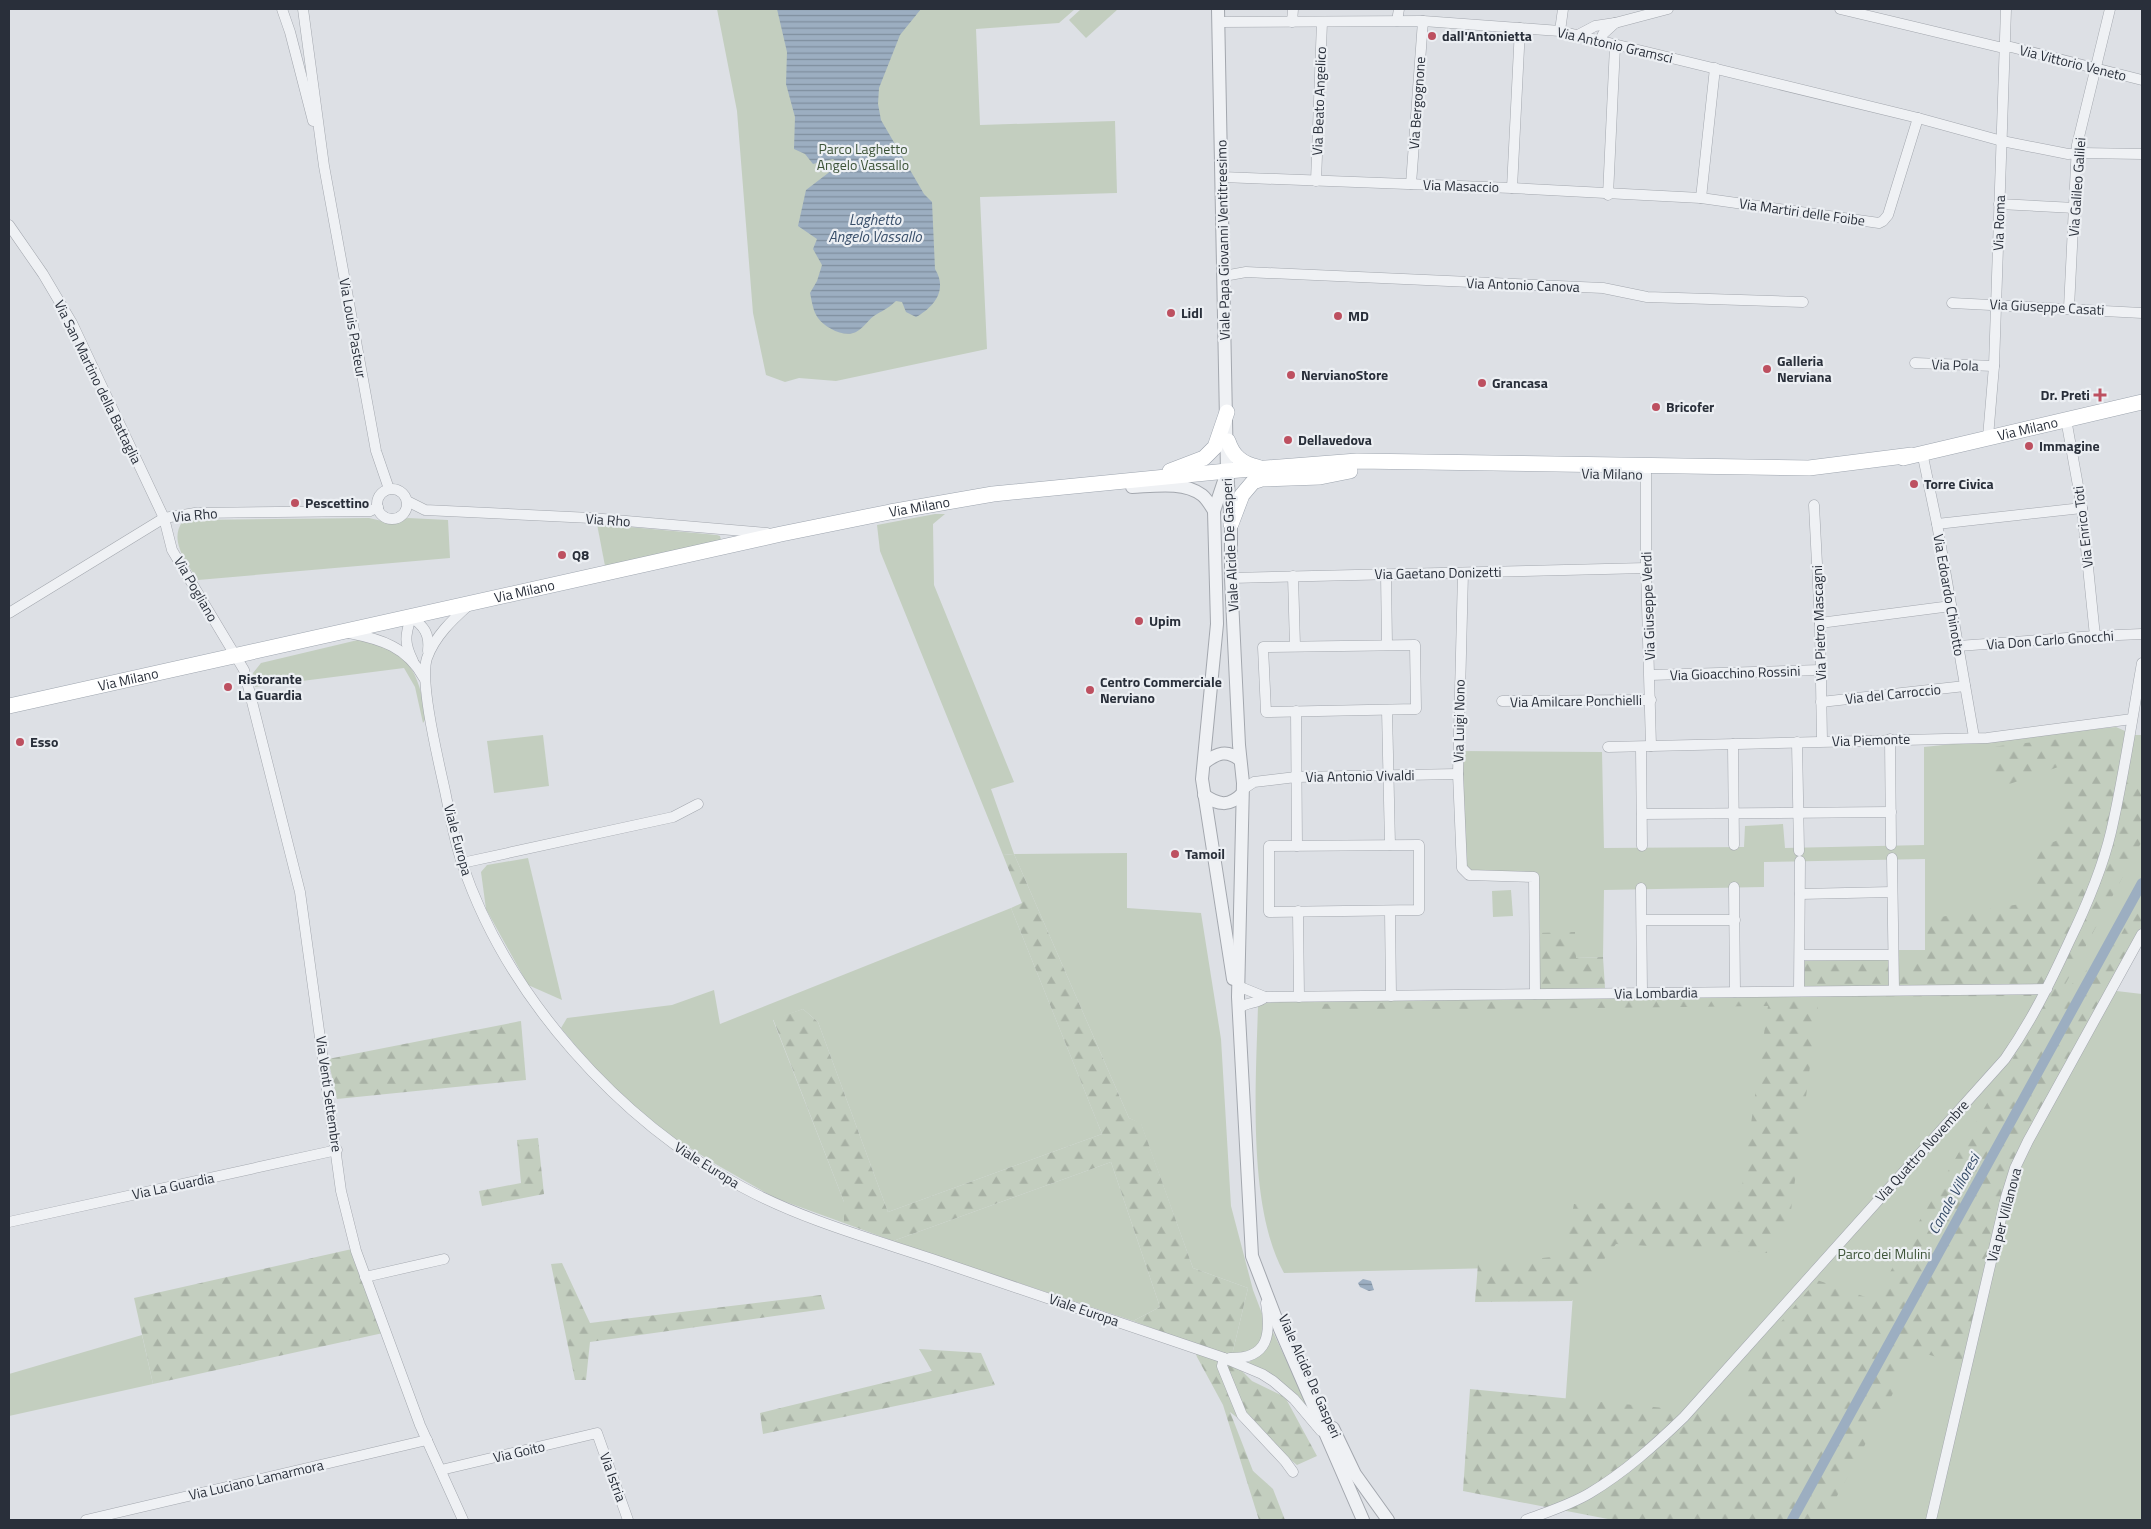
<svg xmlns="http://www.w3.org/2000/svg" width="2151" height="1529" font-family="'Titillium Web',sans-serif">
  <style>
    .green { fill: #c3cebf }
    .forest { fill: url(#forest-firs) }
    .water { fill: url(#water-rules) }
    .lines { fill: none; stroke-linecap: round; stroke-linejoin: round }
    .canal { stroke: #9caec1; stroke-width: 10 }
    .minor-casing { stroke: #a3a7ae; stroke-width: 11 }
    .tertiary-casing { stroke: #a3a7ae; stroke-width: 14 }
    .primary-casing { stroke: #9ea5af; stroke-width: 16 }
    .minor { stroke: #eff1f4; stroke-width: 10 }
    .tertiary { stroke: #eff1f4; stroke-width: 12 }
    .primary { stroke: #fff; stroke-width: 15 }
    .poi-dot { fill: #bd5060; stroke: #eceff3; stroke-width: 2 }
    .labels { text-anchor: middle; stroke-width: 4.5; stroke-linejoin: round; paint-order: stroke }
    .poi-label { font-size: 14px; font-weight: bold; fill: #292f3a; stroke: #eceff3; text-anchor: start }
    .street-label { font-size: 14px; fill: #292f3a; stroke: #eceff3 }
    .park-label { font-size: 14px; fill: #3d5438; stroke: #eceff3 }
    .water-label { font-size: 15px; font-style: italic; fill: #384e69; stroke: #eceff3 }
  </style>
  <defs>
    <pattern id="forest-firs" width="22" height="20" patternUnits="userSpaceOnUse" patternTransform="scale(1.25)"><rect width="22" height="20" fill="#c3cebf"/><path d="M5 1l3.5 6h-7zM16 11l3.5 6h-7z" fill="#a8b1a5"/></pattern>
    <pattern id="water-rules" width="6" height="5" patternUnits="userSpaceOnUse" patternTransform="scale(1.25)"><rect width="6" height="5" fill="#9caec1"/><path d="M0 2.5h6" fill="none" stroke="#7f8e9e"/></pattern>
  </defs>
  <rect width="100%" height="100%" fill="#dde0e5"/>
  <g class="green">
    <polygon points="717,9 1075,9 1059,23 976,29 980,125 1115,121 1117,193 980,197 987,349 836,381 799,378 785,382 766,375 753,313 737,111"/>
    <polygon points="1081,9 1118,9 1086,38 1069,20"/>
    <polygon points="935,514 945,514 933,524 934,585 1014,782 991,789 1014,854 1127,853 1127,908 1201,913 1221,1039 1231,1206 1253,1290 1266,1324 1261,1342 1250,1351 1232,1355 1248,1288 1193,1268 1141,1124 1129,1118 1014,854 1003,855 880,551 877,525"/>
    <path d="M369,518L391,523L408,518L448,520L450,558L198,580C187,563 168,540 183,521L191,520Z"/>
    <polygon points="597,524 717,535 720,536 721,540 605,566"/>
    <path d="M362,639C400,653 414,659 423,701C424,709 428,717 423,723L415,687L404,668L255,687L253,673L261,663Z"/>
    <path d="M2116,727L2134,735H2142V926L2108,990L2142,994V1520H1664L1565,1408L1575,1266L1284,1273C1247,1206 1256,1082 1258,1005L1267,1003L1307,1000L1898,995V950H1925V859L1764,862V887L1604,890L1603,957L1576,958L1536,933L1535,873L1472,871L1466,867L1461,751L1602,752L1604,848L1744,847L1745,826L1783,824L1785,848L1924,845V747Z"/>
    <polygon points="543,735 549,786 494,793 487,741"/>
    <polygon points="528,858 562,1000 528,985 486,909 481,872 487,865"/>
    <polygon points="1511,890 1513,916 1493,917 1492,891"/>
    <polygon points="1011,908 1102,1134 888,1212 818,1022 803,1009 773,1020 844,1202 844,1223 775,1198 712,1162 665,1132 605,1081 561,1028 567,1018 672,1005 714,990 720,1024"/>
    <polygon points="1111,1162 1160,1307 1133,1321 893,1241"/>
    <polygon points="1272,1330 1310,1410 1246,1364 1265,1351 1270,1342"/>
    <polygon points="142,1335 153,1384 9,1416 9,1374"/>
  </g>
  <g class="forest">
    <polygon points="2118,732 2113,767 2142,777 2142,841 2059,996 2117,942 2142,896 2142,926 2081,1036 2001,1203 1961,1364 1916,1351 1824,1520 1613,1520 1463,1491 1470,1389 1746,1416 1746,1363 1817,1280 1874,1300 2047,999 2037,1000 2033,996 1819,998 1790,1218 1767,1253 1616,1244 1572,1301 1475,1302 1478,1264 1563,1256 1574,1204 1740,1200 1768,1006 1304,1011 1304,1004 1803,998 1804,961 1926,959 1928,919 2038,901 2034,849 2064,838 2061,766 1998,788 1991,747"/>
    <polygon points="1014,854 1129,1118 1141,1123 1193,1268 1248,1288 1232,1355 1224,1353 1252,1381 1285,1397 1317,1456 1297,1465 1230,1412 1253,1471 1273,1489 1285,1520 1259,1520 1223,1405 1197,1357 1192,1343 1133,1321 1160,1307 1111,1162 893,1241 844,1223 844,1202 773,1019 803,1009 818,1022 888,1212 1102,1134 1011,908 1022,903 1003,855"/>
    <polygon points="1575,932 1576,958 1603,957 1605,988 1537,991 1536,933"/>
    <polygon points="521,1021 526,1080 337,1099 328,1059"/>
    <polygon points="538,1138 544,1194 482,1206 479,1191 521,1183 517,1140"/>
    <polygon points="352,1249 383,1333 153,1384 134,1298"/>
    <polygon points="562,1263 590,1323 821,1295 825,1309 590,1342 586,1380 575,1380 551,1264"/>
    <polygon points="919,1349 981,1353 995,1385 763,1434 760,1413 932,1371"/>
  </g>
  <g class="water">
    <path d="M777,9H921L900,35L879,88L878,104L881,120L924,194L932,202L935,269C948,290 934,307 916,317L906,312L902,302L896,301C890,307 884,310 877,314C869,318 865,327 856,332C845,338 825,328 818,318C813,311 812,302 810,293L817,281L822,265L813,249L817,239L798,226L806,190L836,167L837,162L833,159L813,164L805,154L794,149L795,117L786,84L787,52Z"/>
    <polygon points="1363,1279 1371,1281 1374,1290 1369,1291 1360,1287 1358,1283"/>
  </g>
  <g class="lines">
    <polyline class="canal" points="1792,1520 2142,883"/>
    <g class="minor-casing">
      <g id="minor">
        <polyline points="282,9 290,32 313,121"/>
        <polyline points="303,9 324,166 376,451 389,489"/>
        <polyline points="1840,9 1999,47 2011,47 2142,80"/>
        <polyline points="1397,21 1399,9"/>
        <polyline points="1219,22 1423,21 1560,31 1918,118 2002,141 2068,154 2081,153 2142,154"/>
        <polyline points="1292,22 1293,9"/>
        <polyline points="1560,31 1563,9"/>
        <polyline points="1576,36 1595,26 1615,23 1668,9"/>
        <polyline points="1600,42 1603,34 1615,23"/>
        <polyline points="1222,177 1512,188 1701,198 1879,223 1883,221 1888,215 1918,118"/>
        <polyline points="1316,181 1322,22"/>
        <polyline points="1411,184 1423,21"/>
        <polyline points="1512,188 1520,28"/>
        <polyline points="1608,195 1615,46"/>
        <polyline points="1701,198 1715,68"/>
        <polyline points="1999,204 2075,208"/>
        <polyline points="9,225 43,274 72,323 164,518 172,550 244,670 300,892 341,1191 356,1251 420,1425 463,1520"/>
        <polyline points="1224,276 1246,272 1603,288 1647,297 1803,302"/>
        <polyline points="1952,303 2142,313"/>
        <polyline points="2069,308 2077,145 2110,9"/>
        <polyline points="1915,363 1994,366"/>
        <polyline points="2066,419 2082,508 2095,636"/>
        <polyline points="1988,437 1994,366 2006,9"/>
        <polyline points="1922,452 1937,524 1974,737"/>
        <polyline points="1646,466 1646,568 1651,746"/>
        <circle cx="392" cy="504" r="15"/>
        <polyline points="407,501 425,510 591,518 767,533"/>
        <polyline points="1814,505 1820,623 1822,741"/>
        <polyline points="1937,524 2082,508"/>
        <polyline points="1463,573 1458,774 1462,868 1469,875 1534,877 1535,994"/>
        <polyline points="1386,574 1387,645"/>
        <polyline points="1293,576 1295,646"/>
        <polyline points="1231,578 1646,568"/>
        <path d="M469,605C452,620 435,636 427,658C419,682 439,763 445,791C450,815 454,840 462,863C507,997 619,1121 742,1187C801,1219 869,1238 932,1259C1030,1292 1127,1325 1224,1358L1262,1374L1273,1381L1294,1399L1321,1431"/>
        <polyline points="9,613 164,518 195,513 370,511 378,507"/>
        <polyline points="1820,623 1951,606"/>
        <path d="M349,633C381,639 407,647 424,678"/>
        <polygon points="1415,645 1416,709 1266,712 1263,647"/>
        <polyline points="1958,646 2095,636 2142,634"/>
        <path d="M413,661C404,643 405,636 411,617C424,626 430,634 428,651"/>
        <polyline points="1650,675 1821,670"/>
        <polyline points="1502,701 1651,700"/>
        <polyline points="1821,702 1965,686"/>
        <polyline points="1387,710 1390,845"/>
        <polyline points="1296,711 1297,846"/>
        <polyline points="1890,739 1891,845"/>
        <polyline points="1797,742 1799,851"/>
        <polyline points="1733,744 1734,845"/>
        <polyline points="1608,747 1987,738 2132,719"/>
        <polyline points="1641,747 1642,846"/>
        <polyline points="1242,790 1254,782 1296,777 1458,774"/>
        <polyline points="1642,814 1891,812"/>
        <polygon points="1419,845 1419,910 1269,912 1269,846"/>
        <polyline points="1892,858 1894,990"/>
        <polyline points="462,863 673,817 698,804"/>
        <polyline points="1734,887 1735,992"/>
        <polyline points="1641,888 1642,993"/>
        <polyline points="1800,894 1892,892"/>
        <polyline points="1298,911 1299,997"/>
        <polyline points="1390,911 1391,996"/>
        <polyline points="1642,920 1735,920"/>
        <polyline points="1800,955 1893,955"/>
        <polyline points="1238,986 1265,997 2047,989"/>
        <polyline points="1799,991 1800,861"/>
        <path d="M1239,1009C1246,1001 1257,1005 1265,997"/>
        <polyline points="9,1222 337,1150"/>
        <polyline points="365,1277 444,1259"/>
        <polyline points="1224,1358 1222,1366 1242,1415 1285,1461 1293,1472"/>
        <path d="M1230,1358C1269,1359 1271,1334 1266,1303"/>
        <polyline points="441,1470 597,1433 628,1520"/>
        <polyline points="86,1520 427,1440"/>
        <path d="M1526,1520C1547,1512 1570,1505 1590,1493C1625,1472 1655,1445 1684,1417L2005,1059C2031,1022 2050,983 2069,942C2086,907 2102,870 2111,832C2124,776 2132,719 2142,663"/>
        <polyline points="1931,1520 2006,1197 2015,1168 2028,1141 2142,934"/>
      </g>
    </g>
    <g class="tertiary-casing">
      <g id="tertiary">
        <polyline points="1218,9 1227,471 1231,524 1231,578 1239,745 1243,783 1238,997 1252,1256 1280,1329 1363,1520"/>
        <polyline points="1225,478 1214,511 1217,624 1202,779 1233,979"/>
        <path d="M1132,487C1154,486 1184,481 1202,495C1207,499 1211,506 1214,511"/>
        <path d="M1204,763C1217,753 1227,749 1240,760"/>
        <path d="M1204,795C1218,805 1229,807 1242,794"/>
        <polyline points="1333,1428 1355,1474 1388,1520"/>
      </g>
    </g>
    <g class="primary-casing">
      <g id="primary">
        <path d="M1228,441C1233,456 1242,464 1258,467"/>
        <path id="s1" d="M1903,458L2142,402"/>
        <polyline points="1170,471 1204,458 1215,447 1227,412"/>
        <polyline points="1231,524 1242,495 1253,482 1262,479 1320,477 1350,471"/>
        <path id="s2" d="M9,706L781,534L890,512L993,494L1227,471L1357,461L1809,468L1912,455"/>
      </g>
    </g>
    <use href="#minor" class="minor"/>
    <use href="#tertiary" class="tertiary"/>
    <use href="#primary" class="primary"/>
  </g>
  <g class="poi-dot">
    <circle cx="1432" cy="36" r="5"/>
    <circle cx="1171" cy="313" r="5"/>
    <circle cx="1338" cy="316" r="5"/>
    <circle cx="1767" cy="369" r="5"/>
    <circle cx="1291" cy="375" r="5"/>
    <circle cx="1482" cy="383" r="5"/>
    <path d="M2097.5 387.5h5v5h5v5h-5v5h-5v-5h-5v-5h5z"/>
    <circle cx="1656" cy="407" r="5"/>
    <circle cx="1288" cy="440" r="5"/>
    <circle cx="2029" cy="446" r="5"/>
    <circle cx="1914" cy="484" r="5"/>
    <circle cx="295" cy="503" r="5"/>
    <circle cx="562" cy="555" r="5"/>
    <circle cx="1139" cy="621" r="5"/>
    <circle cx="228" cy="687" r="5"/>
    <circle cx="1090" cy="690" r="5"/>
    <circle cx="20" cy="742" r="5"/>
    <circle cx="1175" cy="854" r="5"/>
  </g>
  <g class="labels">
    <g class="poi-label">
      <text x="1442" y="41">dall'Antonietta</text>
      <text x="1181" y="318">Lidl</text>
      <text x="1348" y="321">MD</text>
      <text x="1777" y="366">Galleria<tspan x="1777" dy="16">Nerviana</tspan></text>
      <text x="1301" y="380">NervianoStore</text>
      <text x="1492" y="388">Grancasa</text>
      <text x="2090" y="400" text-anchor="end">Dr. Preti</text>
      <text x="1666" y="412">Bricofer</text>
      <text x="1298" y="445">Dellavedova</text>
      <text x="2039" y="451">Immagine</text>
      <text x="1924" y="489">Torre Civica</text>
      <text x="305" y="508">Pescettino</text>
      <text x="572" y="560">Q8</text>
      <text x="1149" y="626">Upim</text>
      <text x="238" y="684">Ristorante<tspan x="238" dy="16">La Guardia</tspan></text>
      <text x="1100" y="687">Centro Commerciale<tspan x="1100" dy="16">Nerviano</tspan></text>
      <text x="30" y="747">Esso</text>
      <text x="1185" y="859">Tamoil</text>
    </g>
    <g class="street-label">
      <text transform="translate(1615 45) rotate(13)" y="5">Via Antonio Gramsci</text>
      <text transform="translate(2073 63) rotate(14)" y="5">Via Vittorio Veneto</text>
      <text transform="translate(1319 101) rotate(-88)" y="5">Via Beato Angelico</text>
      <text transform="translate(1417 103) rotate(-86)" y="5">Via Bergognone</text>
      <text transform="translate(1461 186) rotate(2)" y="5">Via Masaccio</text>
      <text transform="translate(2077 187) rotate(-86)" y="5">Via Galileo Galilei</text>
      <text transform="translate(1802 212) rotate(8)" y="5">Via Martiri delle Foibe</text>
      <text transform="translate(1999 223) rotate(-88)" y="5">Via Roma</text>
      <text transform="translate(1223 240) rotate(-91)" y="5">Viale Papa Giovanni Ventitreesimo</text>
      <text transform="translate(1523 285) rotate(2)" y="5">Via Antonio Canova</text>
      <text transform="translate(2047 307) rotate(3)" y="5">Via Giuseppe Casati</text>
      <text transform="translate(353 328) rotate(80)" y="5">Via Louis Pasteur</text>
      <text transform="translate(1955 365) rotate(2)" y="5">Via Pola</text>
      <text transform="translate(98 382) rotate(64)" y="5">Via San Martino della Battaglia</text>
      <text dy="5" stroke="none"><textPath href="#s1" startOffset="128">Via Milano</textPath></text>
      <text transform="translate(1612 474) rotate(1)" y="5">Via Milano</text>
      <text dy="5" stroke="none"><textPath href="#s2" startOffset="932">Via Milano</textPath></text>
      <text transform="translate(195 515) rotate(-5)" y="5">Via Rho</text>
      <text transform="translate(608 520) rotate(4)" y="5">Via Rho</text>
      <text transform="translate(2083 527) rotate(-97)" y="5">Via Enrico Toti</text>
      <text transform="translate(1230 545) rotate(-93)" y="5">Viale Alcide De Gasperi</text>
      <text transform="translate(1438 573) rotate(-1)" y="5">Via Gaetano Donizetti</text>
      <text transform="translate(196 589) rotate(60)" y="5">Via Pogliano</text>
      <text dy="5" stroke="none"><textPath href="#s2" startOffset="528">Via Milano</textPath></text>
      <text transform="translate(1949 595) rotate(80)" y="5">Via Edoardo Chinotto</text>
      <text transform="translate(1648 606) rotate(-92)" y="5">Via Giuseppe Verdi</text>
      <text transform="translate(1819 623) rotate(-92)" y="5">Via Pietro Mascagni</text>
      <text transform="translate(2050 640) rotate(-4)" y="5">Via Don Carlo Gnocchi</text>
      <text transform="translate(1735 673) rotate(-2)" y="5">Via Gioacchino Rossini</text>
      <text dy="5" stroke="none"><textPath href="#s2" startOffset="122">Via Milano</textPath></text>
      <text transform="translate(1893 694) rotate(-6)" y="5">Via del Carroccio</text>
      <text transform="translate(1576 701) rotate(-1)" y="5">Via Amilcare Ponchielli</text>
      <text transform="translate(1459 721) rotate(-89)" y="5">Via Luigi Nono</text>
      <text transform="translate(1871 740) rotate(-2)" y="5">Via Piemonte</text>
      <text transform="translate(1360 776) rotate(-1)" y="5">Via Antonio Vivaldi</text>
      <text transform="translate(458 840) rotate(75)" y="5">Viale Europa</text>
      <text transform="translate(1656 993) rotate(-1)" y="5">Via Lombardia</text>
      <text transform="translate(329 1094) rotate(82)" y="5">Via Venti Settembre</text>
      <text transform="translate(1922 1151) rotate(-48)" y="5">Via Quattro Novembre</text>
      <text transform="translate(707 1165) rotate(32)" y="5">Viale Europa</text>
      <text transform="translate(173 1186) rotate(-12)" y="5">Via La Guardia</text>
      <text transform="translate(2004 1215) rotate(-75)" y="5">Via per Villanova</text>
      <text transform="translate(1084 1310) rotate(19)" y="5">Viale Europa</text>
      <text transform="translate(1310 1376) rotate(66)" y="5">Viale Alcide De Gasperi</text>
      <text transform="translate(519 1452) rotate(-13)" y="5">Via Goito</text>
      <text transform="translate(613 1477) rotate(70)" y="5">Via Istria</text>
      <text transform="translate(256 1480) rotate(-13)" y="5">Via Luciano Lamarmora</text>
    </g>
    <g class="park-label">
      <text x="863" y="154">Parco Laghetto<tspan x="863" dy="16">Angelo Vassallo</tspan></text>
      <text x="1884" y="1259">Parco dei Mulini</text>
    </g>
    <g class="water-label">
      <text x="875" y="225">Laghetto<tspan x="875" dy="17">Angelo Vassallo</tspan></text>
      <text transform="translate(1954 1194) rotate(-61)" y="5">Canale Villoresi</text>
    </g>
  </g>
  <rect width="2151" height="1529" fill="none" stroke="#292f3a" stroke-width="20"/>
</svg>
